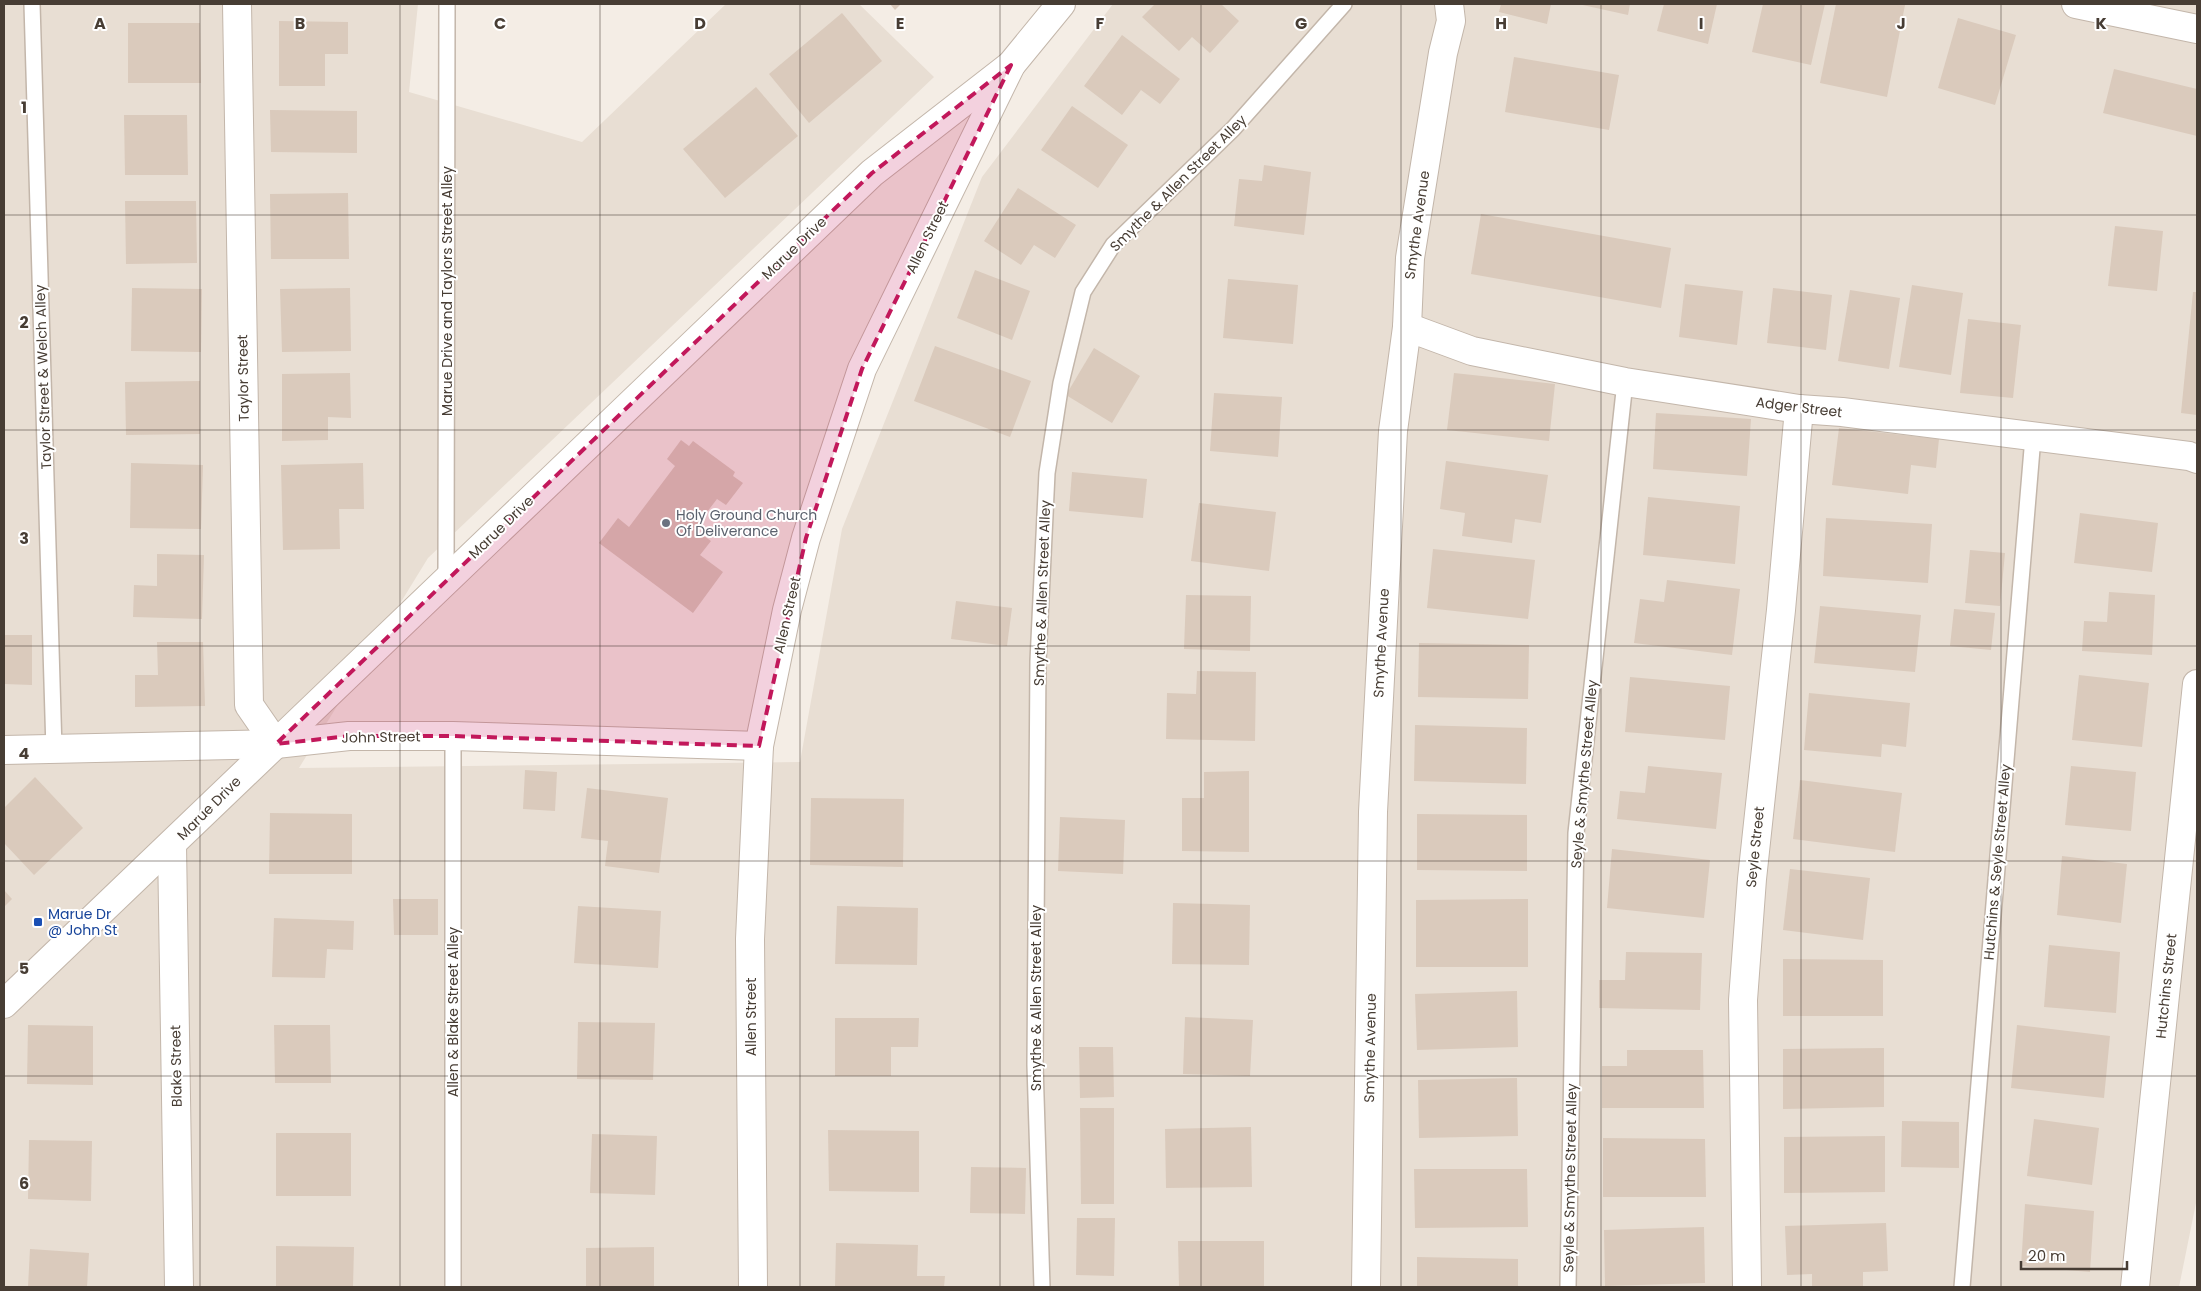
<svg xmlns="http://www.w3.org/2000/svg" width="2201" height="1291" font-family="Poppins,sans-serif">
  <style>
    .residential { fill: #e8ded3 }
    .building { fill: #dacabc }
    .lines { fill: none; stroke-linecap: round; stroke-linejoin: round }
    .service-casing { stroke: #c3b6aa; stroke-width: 18 }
    .minor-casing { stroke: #c3b6aa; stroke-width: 30 }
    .tertiary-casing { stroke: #c3b6aa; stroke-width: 30 }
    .service { stroke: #fff; stroke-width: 15 }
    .minor { stroke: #fff; stroke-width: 28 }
    .tertiary { stroke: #fff; stroke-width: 28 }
    .marked { fill: #c2185b; fill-opacity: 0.2; stroke: #c2185b; stroke-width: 4; stroke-dasharray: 10 6; stroke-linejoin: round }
    .grid { fill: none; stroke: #473d34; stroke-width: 1; stroke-opacity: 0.55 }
    .worship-dot { fill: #6b7280; stroke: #fff; stroke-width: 2 }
    .transit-dot { fill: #1a4fb4; stroke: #fff; stroke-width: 2 }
    .labels { text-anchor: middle; stroke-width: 4; stroke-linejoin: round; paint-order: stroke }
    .street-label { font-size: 14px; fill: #473d34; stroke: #fff }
    .worship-label { font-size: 14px; fill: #5b616d; stroke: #fff; text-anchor: start }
    .transit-label { font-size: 14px; fill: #164399; stroke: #fff; text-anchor: start }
    .grid-label { font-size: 16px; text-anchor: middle; font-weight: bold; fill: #473d34; stroke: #fff; stroke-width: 4; stroke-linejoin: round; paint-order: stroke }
  </style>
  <rect width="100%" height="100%" fill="#f4ede5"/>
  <polygon class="residential" points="4,4 418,4 409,92 582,142 726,4 859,4 934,77 428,558 299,768 800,762 842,529 982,177 1113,4 2197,4 2197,1198 2179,1287 4,1287"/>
  <g class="building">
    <polygon points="890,4 901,4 895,10"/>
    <polygon points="1155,4 1221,4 1239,21 1210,53 1192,37 1179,51 1142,17"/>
    <polygon points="1501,4 1551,4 1547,24 1499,12"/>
    <polygon points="1578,4 1630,4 1628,15"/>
    <polygon points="1664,4 1717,4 1708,44 1657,31"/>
    <polygon points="1763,4 1825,4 1811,65 1752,52"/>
    <polygon points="1836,4 1905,5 1887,97 1820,83"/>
    <polygon points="842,13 882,61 809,123 769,74"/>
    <polygon points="1958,18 2016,35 1995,105 1938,88"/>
    <polygon points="279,21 348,22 348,54 325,54 325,86 279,86"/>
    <polygon points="128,23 200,23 201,83 128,83"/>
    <polygon points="1122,35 1180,79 1160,104 1141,90 1122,115 1084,86"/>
    <polygon points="1514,57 1619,75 1609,130 1505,112"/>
    <polygon points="2114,69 2197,89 2197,136 2103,113"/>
    <polygon points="756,87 798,136 725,198 683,149"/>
    <polygon points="1072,106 1128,145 1098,188 1041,150"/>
    <polygon points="270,110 357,111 357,153 271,152"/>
    <polygon points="124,115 187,115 188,175 125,175"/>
    <polygon points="1264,165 1311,172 1304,235 1234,226 1239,179 1262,181"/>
    <polygon points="1018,188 1076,225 1055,258 1034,245 1021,265 984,241"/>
    <polygon points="348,193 349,259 271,259 270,194"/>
    <polygon points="125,201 196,201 197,263 126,264"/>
    <polygon points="1481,214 1671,248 1661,308 1471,274"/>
    <polygon points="2115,226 2163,231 2157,291 2108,286"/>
    <polygon points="975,270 1030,291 1012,340 957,318"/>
    <polygon points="1228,279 1298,285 1293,344 1223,338"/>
    <polygon points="1685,284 1743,291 1737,345 1679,337"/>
    <polygon points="1912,285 1963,293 1951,375 1899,367"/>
    <polygon points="132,288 202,289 201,352 131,351"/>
    <polygon points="350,288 351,351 282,352 280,289"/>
    <polygon points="1773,288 1832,295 1826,350 1767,343"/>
    <polygon points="1850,290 1900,298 1889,369 1838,361"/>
    <polygon points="2193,292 2197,292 2197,415 2181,413"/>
    <polygon points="1968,319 2021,325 2013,398 1960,393"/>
    <polygon points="935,346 1031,381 1010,437 914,401"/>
    <polygon points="1094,348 1140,376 1112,423 1066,395"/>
    <polygon points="350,373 351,418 328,417 328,440 282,441 282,374"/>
    <polygon points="1454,373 1555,384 1549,441 1447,430"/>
    <polygon points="200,381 200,434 126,435 125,382"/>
    <polygon points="1214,393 1282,397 1278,457 1210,451"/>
    <polygon points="1656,413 1751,419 1747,476 1653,469"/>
    <polygon points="1839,428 1939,439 1936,468 1911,465 1908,494 1832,485"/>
    <polygon points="681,440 689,446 693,441 735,472 733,476 743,483 726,505 717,499 694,529 711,541 700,555 723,572 693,613 599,543 618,518 629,527 675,466 667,459"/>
    <polygon points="1446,461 1548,475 1541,523 1515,519 1512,543 1462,536 1465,513 1440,509"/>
    <polygon points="131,463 203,465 201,529 130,528"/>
    <polygon points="363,463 364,509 339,509 340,549 283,550 281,465"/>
    <polygon points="1072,472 1147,479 1143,518 1069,511"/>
    <polygon points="1648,497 1740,506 1735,564 1643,555"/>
    <polygon points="1199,503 1276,512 1269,571 1191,561"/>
    <polygon points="2080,513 2158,523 2152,572 2074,563"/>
    <polygon points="1826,518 1932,524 1928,583 1823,576"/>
    <polygon points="1433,549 1535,560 1528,619 1427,608"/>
    <polygon points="1970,550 2005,553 2000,606 1965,603"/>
    <polygon points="157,554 204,555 202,619 133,617 134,585 157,586"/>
    <polygon points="1667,580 1740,589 1732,655 1634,643 1640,599 1664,602"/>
    <polygon points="2109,592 2155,595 2152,655 2082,651 2084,621 2107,622"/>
    <polygon points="1186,595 1251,596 1250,651 1184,649"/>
    <polygon points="956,601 1012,608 1007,646 951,639"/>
    <polygon points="1820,606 1921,615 1915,672 1814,663"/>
    <polygon points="1954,609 1995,613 1991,650 1950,646"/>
    <polygon points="4,635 32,635 32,685 4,684"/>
    <polygon points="157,642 203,642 205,706 135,707 135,675 158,675"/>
    <polygon points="1419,643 1529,645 1528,699 1418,697"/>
    <polygon points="1197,671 1256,672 1255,741 1166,739 1167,693 1196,694"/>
    <polygon points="2079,675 2149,683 2142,747 2072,740"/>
    <polygon points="1630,677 1730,686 1725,740 1625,732"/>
    <polygon points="1809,693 1910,703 1906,747 1882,744 1881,757 1804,750"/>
    <polygon points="1415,725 1527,728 1526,784 1414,781"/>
    <polygon points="1648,766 1722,773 1716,829 1617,819 1620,791 1645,793"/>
    <polygon points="2071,766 2136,772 2131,831 2065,825"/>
    <polygon points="525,770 557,772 555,811 523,809"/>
    <polygon points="1249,771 1249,852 1182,851 1182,798 1204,798 1204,772"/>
    <polygon points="35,777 83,828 34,875 4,843 4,808"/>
    <polygon points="1800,780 1902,793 1895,852 1793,839"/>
    <polygon points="587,788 668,798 659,873 605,866 608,841 581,838"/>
    <polygon points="811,798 904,799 903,867 810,865"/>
    <polygon points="270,813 352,814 352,874 269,874"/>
    <polygon points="1417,814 1527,815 1527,871 1417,870"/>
    <polygon points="1060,817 1125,820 1123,874 1058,871"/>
    <polygon points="1612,849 1710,860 1704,918 1607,908"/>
    <polygon points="2062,856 2127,864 2121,923 2057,915"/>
    <polygon points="1790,869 1870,878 1863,940 1783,930"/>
    <polygon points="4,890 12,899 4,907"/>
    <polygon points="393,899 438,899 438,935 394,935"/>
    <polygon points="1528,899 1528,967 1416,967 1416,900"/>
    <polygon points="1173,903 1250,905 1249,965 1172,964"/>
    <polygon points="578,906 661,911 658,968 574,963"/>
    <polygon points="837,906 918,908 917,965 835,964"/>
    <polygon points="274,918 354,921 353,950 327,949 325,978 272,977"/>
    <polygon points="2049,945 2120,952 2116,1013 2044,1007"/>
    <polygon points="1626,952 1702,953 1700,1010 1599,1008 1599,980 1625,980"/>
    <polygon points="1783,959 1883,960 1883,1016 1783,1016"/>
    <polygon points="1517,991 1518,1047 1417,1050 1415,994"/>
    <polygon points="1185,1017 1253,1020 1250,1076 1183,1074"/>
    <polygon points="835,1018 919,1018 918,1047 891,1047 891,1076 835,1076"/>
    <polygon points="578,1022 655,1023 653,1080 577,1079"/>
    <polygon points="28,1025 93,1026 93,1085 27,1084"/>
    <polygon points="274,1025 330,1025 331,1083 275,1083"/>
    <polygon points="2017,1025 2110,1036 2104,1098 2011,1088"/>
    <polygon points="1079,1047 1113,1047 1114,1097 1080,1098"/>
    <polygon points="1884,1048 1884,1107 1783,1109 1783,1049"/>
    <polygon points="1627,1050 1703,1050 1704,1108 1602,1108 1602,1066 1627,1066"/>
    <polygon points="1517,1078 1518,1136 1419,1138 1418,1080"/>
    <polygon points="1080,1108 1114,1108 1114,1204 1081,1204"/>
    <polygon points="2034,1119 2099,1128 2092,1185 2027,1176"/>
    <polygon points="1902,1121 1959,1122 1959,1168 1901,1167"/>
    <polygon points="1251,1127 1252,1187 1166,1188 1165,1129"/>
    <polygon points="828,1130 919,1131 919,1192 829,1191"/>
    <rect x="276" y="1133" width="75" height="63"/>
    <polygon points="592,1134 657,1136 655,1195 590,1193"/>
    <polygon points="1885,1136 1885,1192 1784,1193 1784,1137"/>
    <polygon points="1603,1138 1705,1139 1706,1197 1603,1197"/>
    <polygon points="29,1140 92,1141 91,1201 28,1199"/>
    <polygon points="971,1167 1026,1168 1025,1214 970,1213"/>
    <polygon points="1414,1169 1527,1169 1528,1227 1415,1228"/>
    <polygon points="2025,1204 2094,1211 2090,1272 2021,1266"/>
    <polygon points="1077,1218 1115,1218 1114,1276 1076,1275"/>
    <polygon points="1886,1223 1888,1271 1863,1272 1863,1287 1812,1287 1812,1274 1787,1275 1785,1226"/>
    <polygon points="1704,1227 1705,1283 1605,1286 1604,1230"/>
    <polygon points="1178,1241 1264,1241 1264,1287 1179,1287"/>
    <polygon points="836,1243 918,1245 917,1276 945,1276 944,1287 835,1287"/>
    <polygon points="276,1246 354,1247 353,1287 276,1287"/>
    <polygon points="654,1247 654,1287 586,1287 586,1248"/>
    <polygon points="30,1249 89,1253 87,1287 28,1287"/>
    <polygon points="1417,1257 1518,1259 1518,1287 1417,1287"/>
  </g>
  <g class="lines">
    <g class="service-casing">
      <g id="service">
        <polyline points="32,4 54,750"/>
        <polyline points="446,579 447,4"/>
        <polyline points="453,1287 453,736"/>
        <polyline points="1042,1287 1035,1065 1038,661 1047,473 1061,383 1083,292 1113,245 1233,129 1344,4"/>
        <polyline points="1568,1287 1576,833 1625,382"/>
        <polyline points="1962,1287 2033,437"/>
      </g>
    </g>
    <g class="minor-casing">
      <g id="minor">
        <polyline points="237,4 249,705 276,744"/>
        <polyline points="2076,4 2197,29"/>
        <polyline points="1407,327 1472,351 1625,382 1799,409 1842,412 2189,456 2197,459"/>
        <polyline points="4,750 276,744 349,736 453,736 759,746"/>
        <polyline points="172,845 179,1287"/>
        <polyline points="1366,1287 1373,812 1393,431 1407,327 1410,258 1443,53 1451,21 1449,4"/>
        <polyline points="1747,1287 1743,1000 1752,879 1781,610 1799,409"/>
        <polyline points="2135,1287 2197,684"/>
      </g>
    </g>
    <g class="tertiary-casing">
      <g id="tertiary">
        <polyline points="4,1004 872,173 1011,65"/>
        <polyline points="753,1287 750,939 759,746 787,610 806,538 862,369 1011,65 1061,4"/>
      </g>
    </g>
    <use href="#service" class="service"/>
    <use href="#minor" class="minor"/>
    <use href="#tertiary" class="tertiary"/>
  </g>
  <path class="marked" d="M1011,65L862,369L806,538L759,746L453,736H349L276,744L872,173Z"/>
  <path class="grid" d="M200,4V1287M400,4V1287M600,4V1287M800,4V1287M1000,4V1287M1201,4V1287M1401,4V1287M1601,4V1287M1801,4V1287M2001,4V1287M4,215H2197M4,430H2197M4,646H2197M4,861H2197M4,1076H2197"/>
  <circle class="worship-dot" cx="666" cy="523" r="5"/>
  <rect class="transit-dot" x="33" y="917" width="10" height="10" rx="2.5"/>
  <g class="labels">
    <g class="street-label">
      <text transform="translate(1178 183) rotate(-45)" y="5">Smythe &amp; Allen Street Alley</text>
      <text transform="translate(1417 225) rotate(-82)" y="5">Smythe Avenue</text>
      <text transform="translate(927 237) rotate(-64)" y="5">Allen Street</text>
      <text transform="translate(794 248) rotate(-44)" y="5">Marue Drive</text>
      <text transform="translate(447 291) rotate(-90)" y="5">Marue Drive and Taylors Street Alley</text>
      <text transform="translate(43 377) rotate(-92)" y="5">Taylor Street &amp; Welch Alley</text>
      <text transform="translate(243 378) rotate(-91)" y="5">Taylor Street</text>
      <text transform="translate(1799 407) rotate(7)" y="5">Adger Street</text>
      <text transform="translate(501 527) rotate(-44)" y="5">Marue Drive</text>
      <text transform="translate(1042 593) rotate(-88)" y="5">Smythe &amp; Allen Street Alley</text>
      <text transform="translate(787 615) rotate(-77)" y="5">Allen Street</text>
      <text transform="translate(1381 643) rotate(-87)" y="5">Smythe Avenue</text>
      <text transform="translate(381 737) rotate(-1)" y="5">John Street</text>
      <text transform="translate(1584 774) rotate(-85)" y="5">Seyle &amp; Smythe Street Alley</text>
      <text transform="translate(209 808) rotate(-45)" y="5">Marue Drive</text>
      <text transform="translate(1755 847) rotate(-84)" y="5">Seyle Street</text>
      <text transform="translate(1997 862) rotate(-85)" y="5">Hutchins &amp; Seyle Street Alley</text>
      <text transform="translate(2166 986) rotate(-84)" y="5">Hutchins Street</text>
      <text transform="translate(1036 998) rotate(-90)" y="5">Smythe &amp; Allen Street Alley</text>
      <text transform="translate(453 1012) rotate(-90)" y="5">Allen &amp; Blake Street Alley</text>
      <text transform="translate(751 1017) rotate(-90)" y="5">Allen Street</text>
      <text transform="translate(1370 1048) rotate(-89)" y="5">Smythe Avenue</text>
      <text transform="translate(176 1066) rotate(-91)" y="5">Blake Street</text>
      <text transform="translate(1570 1178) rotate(-89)" y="5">Seyle &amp; Smythe Street Alley</text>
    </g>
    <g class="worship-label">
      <text x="676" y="520">Holy Ground Church<tspan x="676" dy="16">Of Deliverance</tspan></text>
    </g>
    <g class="transit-label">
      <text x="48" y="919">Marue Dr<tspan x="48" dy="16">@ John St</tspan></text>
    </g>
  </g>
  <g class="grid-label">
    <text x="100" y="29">A</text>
    <text x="300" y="29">B</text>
    <text x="500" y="29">C</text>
    <text x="700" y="29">D</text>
    <text x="900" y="29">E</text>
    <text x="1100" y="29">F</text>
    <text x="1301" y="29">G</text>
    <text x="1501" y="29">H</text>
    <text x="1701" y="29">I</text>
    <text x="1901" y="29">J</text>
    <text x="2101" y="29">K</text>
    <text x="24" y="113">1</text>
    <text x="24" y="328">2</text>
    <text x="24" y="544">3</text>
    <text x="24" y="759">4</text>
    <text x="24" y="974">5</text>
    <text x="24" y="1189">6</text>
  </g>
  <rect width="2201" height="1291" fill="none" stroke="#473d34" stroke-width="10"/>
  <path d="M2021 1261v8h106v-8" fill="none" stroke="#473d34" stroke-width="2.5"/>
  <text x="2028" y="1261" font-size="15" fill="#473d34" stroke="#ffffff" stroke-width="4" paint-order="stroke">20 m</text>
</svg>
